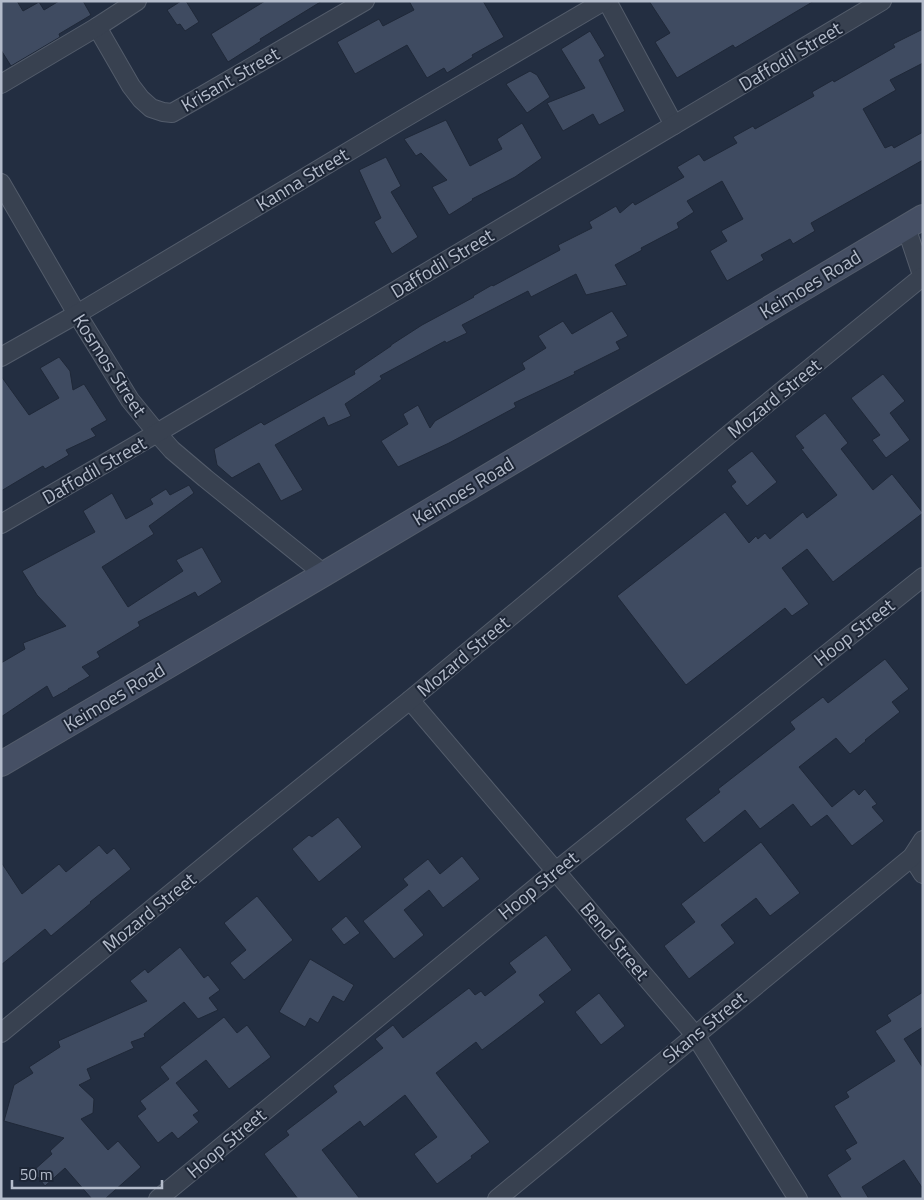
<svg xmlns="http://www.w3.org/2000/svg" width="924" height="1200" font-family="'Titillium Web',sans-serif">
  <style>
    .building { fill: #3f4b61; stroke: #1f2838 }
    .lines { fill: none; stroke-linecap: round; stroke-linejoin: round }
    .street-casing { stroke: #535c6b; stroke-width: 20 }
    .secondary-casing { stroke: #535c6b; stroke-width: 26 }
    .street { stroke: #384150; stroke-width: 18 }
    .secondary { stroke: #454f64; stroke-width: 24 }
    .labels { text-anchor: middle; stroke-width: 4; stroke-linejoin: round; paint-order: stroke }
    .street-label { font-size: 19px; fill: #b4bccb; stroke: #1d2636 }
  </style>
  <rect width="100%" height="100%" fill="#232e41"/>
  <g class="building">
    <polygon points="1,1 17,1 23,11 39,2 44,10 59,1 83,1 91,15 59,34 60,37 11,66 1,50"/>
    <polygon points="181,1 186,1 199,22 185,31 180,24 177,25 167,10"/>
    <polygon points="265,1 322,1 260,39 261,41 228,62 211,34"/>
    <polygon points="409,1 483,1 504,37 472,55 473,57 447,73 444,68 427,78 407,45 355,74 337,42 379,19 383,26 414,10"/>
    <polygon points="649,1 814,1 735,48 733,45 677,78 655,42 670,33"/>
    <polygon points="923,29 923,63 890,80 896,90 863,109 885,148 892,145 894,148 923,132 923,160 811,223 815,231 793,244 790,239 761,255 764,260 727,281 710,251 727,241 721,231 743,219 722,181 687,201 694,212 677,223 679,228 641,248 642,250 615,265 627,285 586,295 576,274 531,297 528,291 462,325 467,333 446,343 445,341 380,376 382,379 345,404 351,416 328,426 324,417 275,445 303,490 281,501 259,463 232,478 217,465 214,449 261,422 264,425 355,374 354,371 391,346 391,345 422,325 474,297 473,296 492,285 493,286 560,250 558,245 592,228 589,222 616,206 620,213 633,202 635,205 684,177 677,167 699,154 704,161 737,143 733,137 753,126 755,129 814,96 812,92 833,80 834,82 895,47 893,44"/>
    <polygon points="590,31 605,56 599,60 625,111 599,125 593,114 563,131 547,103 585,88 561,49"/>
    <polygon points="530,71 537,75 550,97 527,113 506,84"/>
    <polygon points="446,120 470,166 502,149 497,139 522,123 542,158 515,177 472,199 473,200 449,215 432,187 447,180 421,153 416,156 404,139"/>
    <polygon points="386,157 401,186 391,192 418,237 392,254 374,222 381,218 359,170"/>
    <polygon points="612,311 628,336 616,342 620,349 574,372 575,374 514,403 516,407 449,443 398,467 381,441 408,424 403,414 418,405 430,428 435,421 525,369 522,363 546,348 538,336 563,321 572,334"/>
    <polygon points="59,357 70,371 73,390 84,384 107,420 91,429 96,436 66,450 69,455 45,469 43,466 1,491 1,376 29,415 59,398 40,368"/>
    <polygon points="883,374 905,401 890,413 910,440 886,458 872,440 880,435 851,398"/>
    <polygon points="825,413 848,443 841,449 873,490 892,474 923,513 833,582 807,549 782,568 809,604 792,616 785,608 686,685 617,596 725,512 749,543 756,536 758,539 765,533 770,539 803,512 807,518 837,495 801,449 804,448 795,436"/>
    <polygon points="752,451 777,482 747,506 731,486 736,482 727,470"/>
    <polygon points="189,485 194,493 149,526 154,534 102,567 128,607 183,571 176,560 202,547 222,582 198,597 195,592 138,622 140,626 97,652 100,657 82,667 90,676 68,689 69,689 53,698 47,686 1,717 1,663 25,649 23,643 66,626 37,595 22,571 95,532 83,511 112,493 126,519 153,504 150,499 166,489 170,495"/>
    <polygon points="885,659 909,689 892,702 900,712 865,740 866,741 850,754 836,738 799,767 832,807 854,789 859,795 865,789 877,804 872,807 884,821 852,846 827,815 811,827 793,804 760,829 745,810 704,843 685,819 720,792 718,789 795,729 790,722 823,697 828,703"/>
    <polygon points="338,817 362,847 319,882 292,849 309,835 312,837"/>
    <polygon points="761,842 800,893 770,916 756,898 721,925 735,943 689,979 664,946 695,922 681,904"/>
    <polygon points="99,845 107,854 114,848 131,869 90,902 91,903 51,936 45,929 1,965 1,862 22,894 59,864 66,872"/>
    <polygon points="462,856 480,879 443,908 429,890 404,910 424,935 394,959 363,921 408,885 403,879 428,859 440,874"/>
    <polygon points="257,896 293,940 244,980 230,963 246,950 224,923"/>
    <polygon points="346,916 360,933 344,945 331,929"/>
    <polygon points="546,935 572,970 539,995 545,1002 510,1029 482,1050 476,1042 436,1073 490,1142 471,1156 472,1158 437,1184 414,1154 437,1137 405,1095 364,1127 360,1121 322,1150 360,1199 298,1199 264,1154 289,1135 286,1131 337,1092 333,1086 383,1048 375,1039 393,1025 403,1038 469,988 475,995 481,991 485,996 516,972 509,963"/>
    <polygon points="180,947 204,978 208,975 220,990 209,998 218,1010 198,1019 184,1002 144,1034 145,1037 131,1042 134,1048 87,1069 91,1079 79,1085 94,1099 93,1113 81,1119 108,1150 118,1141 141,1167 105,1199 92,1199 65,1168 45,1186 33,1171 52,1154 50,1151 64,1138 4,1121 14,1085 33,1073 29,1067 60,1047 58,1041 147,1001 130,981 145,969 148,973"/>
    <polygon points="310,959 354,985 344,1002 333,996 318,1023 310,1018 305,1027 279,1012"/>
    <polygon points="923,992 923,1027 904,1039 923,1068 923,1189 904,1160 862,1187 869,1199 842,1199 827,1175 851,1159 845,1150 857,1143 834,1106 849,1097 846,1092 895,1061 875,1031 891,1021 887,1015"/>
    <polygon points="599,993 625,1026 601,1045 575,1012"/>
    <polygon points="224,1017 237,1033 247,1025 271,1057 229,1089 206,1060 176,1083 199,1111 193,1115 199,1122 178,1139 172,1132 158,1143 137,1116 146,1109 140,1101 169,1079 160,1067"/>
  </g>
  <g class="lines">
    <g class="street-casing">
      <g id="street">
        <polyline points="607,1 674,125"/>
        <polyline points="97,27 131,86 141,99 151,108 163,112 172,113 195,100 365,1"/>
        <polyline points="1,84 97,27 137,1"/>
        <polyline points="1,183 77,314 130,400 157,433 172,450 205,478 324,574"/>
        <polyline points="906,227 923,278"/>
        <polyline points="1,357 77,314 398,122 604,1"/>
        <polyline points="1,524 157,433 882,1"/>
        <polyline points="410,700 695,1035 798,1199"/>
        <polyline points="912,857 923,874"/>
        <polyline points="1,1033 242,835 410,700 738,427 922,277"/>
        <polyline points="158,1199 556,871 923,577"/>
        <polyline points="497,1199 912,857 923,840"/>
      </g>
    </g>
    <g class="secondary-casing">
      <polyline id="secondary" points="1,764 324,574 923,217"/>
    </g>
    <use href="#street" class="street"/>
    <use href="#secondary" class="secondary"/>
  </g>
  <g class="labels">
    <g class="street-label">
      <text transform="translate(790 56) rotate(-31)" y="7">Daffodil Street</text>
      <text transform="translate(230 79) rotate(-30)" y="7">Krisant Street</text>
      <text transform="translate(302 179) rotate(-31)" y="7">Kanna Street</text>
      <text transform="translate(442 263) rotate(-31)" y="7">Daffodil Street</text>
      <text transform="translate(810 284) rotate(-31)" y="7">Keimoes Road</text>
      <text transform="translate(110 365) rotate(57)" y="7">Kosmos Street</text>
      <text transform="translate(774 398) rotate(-39)" y="7">Mozard Street</text>
      <text transform="translate(94 470) rotate(-30)" y="7">Daffodil Street</text>
      <text transform="translate(463 491) rotate(-31)" y="7">Keimoes Road</text>
      <text transform="translate(854 632) rotate(-38)" y="7">Hoop Street</text>
      <text transform="translate(463 656) rotate(-40)" y="7">Mozard Street</text>
      <text transform="translate(114 697) rotate(-31)" y="7">Keimoes Road</text>
      <text transform="translate(538 885) rotate(-39)" y="7">Hoop Street</text>
      <text transform="translate(149 912) rotate(-39)" y="7">Mozard Street</text>
      <text transform="translate(615 941) rotate(50)" y="7">Bend Street</text>
      <text transform="translate(704 1027) rotate(-39)" y="7">Skans Street</text>
      <text transform="translate(226 1143) rotate(-40)" y="7">Hoop Street</text>
    </g>
  </g>
  <rect width="924" height="1200" fill="none" stroke="#b4bccb" stroke-width="5"/>
  <path d="M12 1180v8h150v-8" fill="none" stroke="#b4bccb" stroke-width="2.5"/>
  <text x="20" y="1180" font-size="15" fill="#b4bccb" stroke="#1d2636" stroke-width="4" paint-order="stroke">50 m</text>
</svg>
